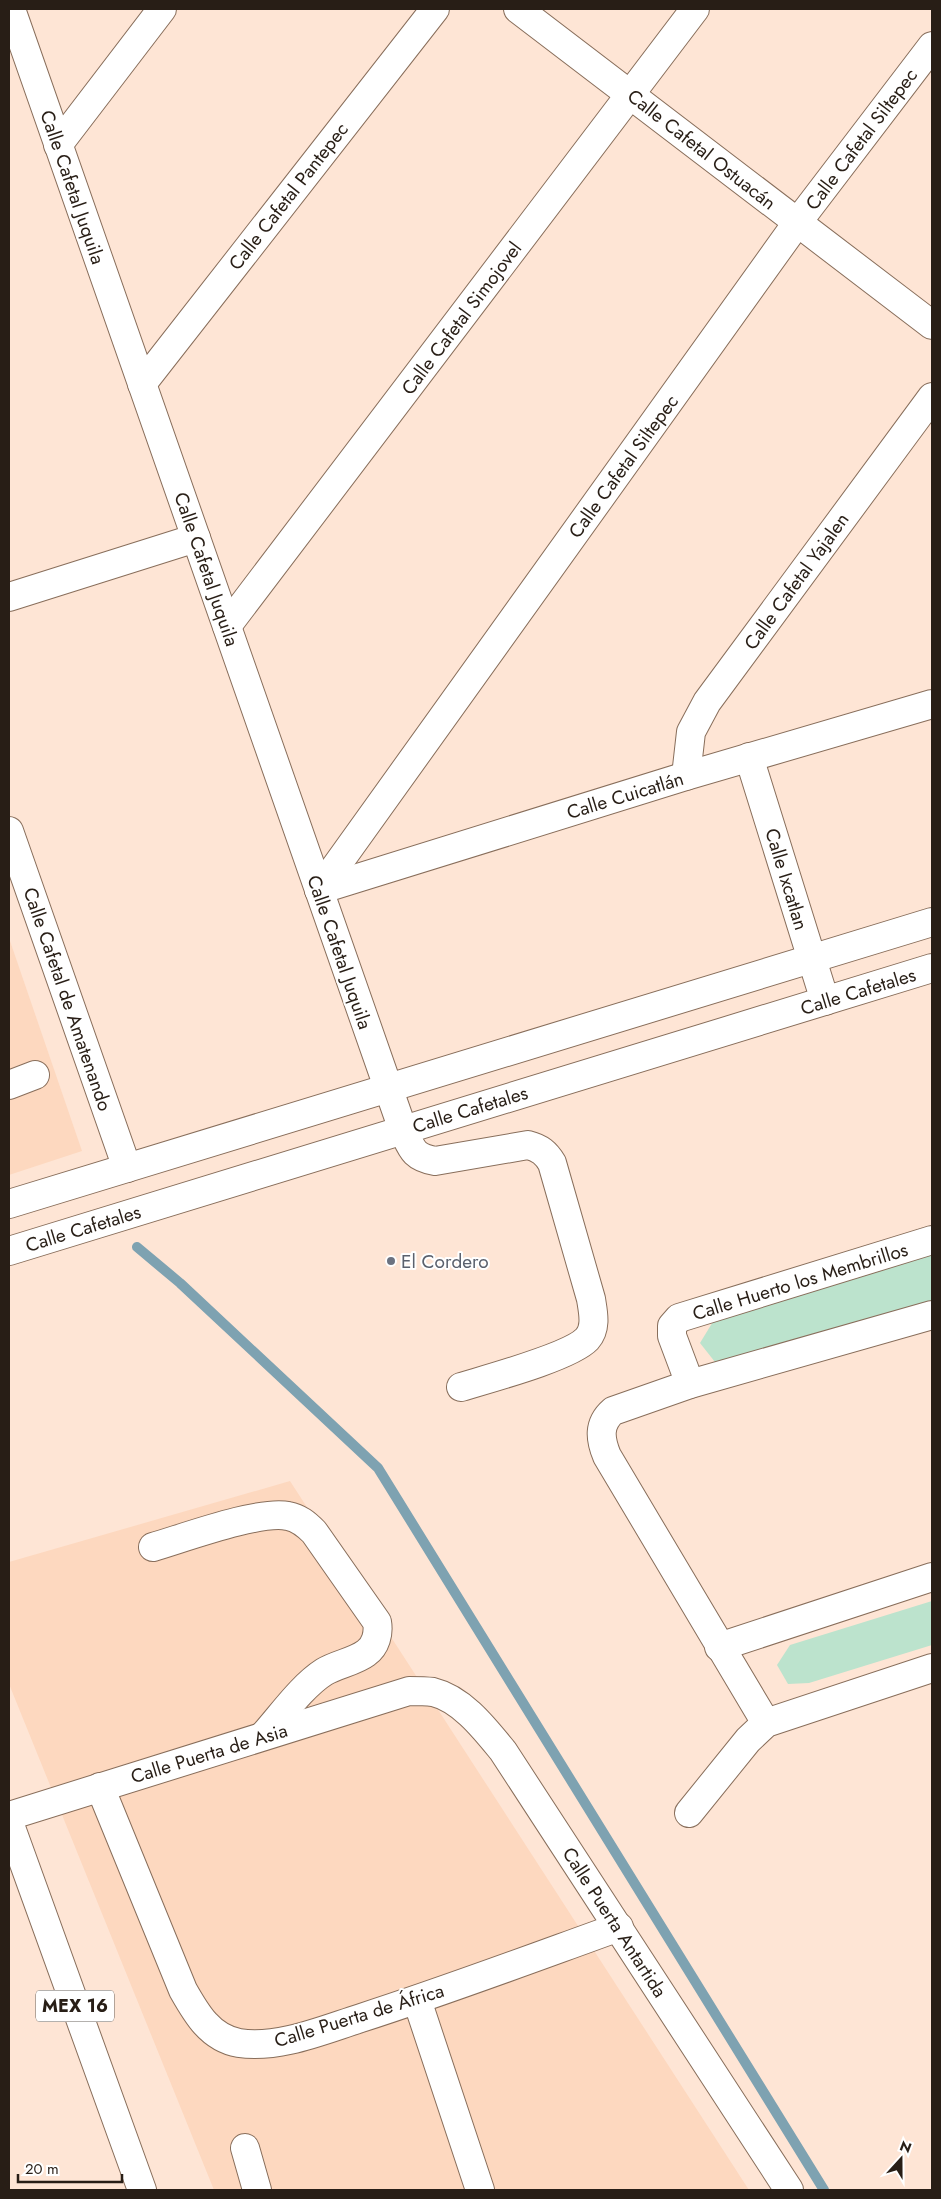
<svg xmlns="http://www.w3.org/2000/svg" width="941" height="2199" font-family="Jost,sans-serif">
  <style>
    .built { fill: #fdd8bf }
    .green { fill: #bce3cd }
    .lines { fill: none; stroke-linecap: round; stroke-linejoin: round }
    .stream { stroke: #7ea2b1; stroke-width: 10 }
    .minor-casing { stroke: #886e5b; stroke-width: 30 }
    .highway-casing { stroke: #886e5b; stroke-width: 30 }
    .minor { stroke: #fff; stroke-width: 28 }
    .highway { stroke: #fff; stroke-width: 28 }
    .worship-dot { fill: #6b7280; stroke: #fff; stroke-width: 2 }
    .labels { text-anchor: middle; stroke-width: 4; stroke-linejoin: round; paint-order: stroke }
    .shield { fill: #fff; stroke: #68625c; stroke-width: 1 }
    .shield-label { font-size: 18px; font-weight: bold; fill: #281e16 }
    .street-label { font-size: 19px; fill: #281e16; stroke: #fff }
    .worship-label { font-size: 19px; fill: #5b616d; stroke: #fff; text-anchor: start }
  </style>
  <rect width="100%" height="100%" fill="#fee5d5"/>
  <g class="built">
    <polygon points="9,938 82,1151 9,1175"/>
    <polygon points="290,1481 749,2190 214,2190 9,1684 9,1562"/>
  </g>
  <g class="green">
    <polygon points="932,1253 932,1303 738,1366 715,1362 700,1343 714,1320"/>
    <polygon points="932,1601 932,1645 809,1683 788,1684 777,1665 790,1645"/>
  </g>
  <g class="lines">
    <polyline class="stream" points="137,1247 180,1283 378,1468 824,2190"/>
    <g class="minor-casing">
      <g id="minor">
        <path d="M11,9L403,1130C412,1149 413,1157 435,1161L528,1145C540,1148 546,1153 552,1163L591,1299C593,1312 597,1328 587,1339C570,1357 487,1379 461,1387"/>
        <polyline points="518,9 932,325"/>
        <polyline points="58,145 162,9"/>
        <polyline points="142,384 435,9"/>
        <polyline points="9,597 196,538"/>
        <polyline points="227,626 695,9"/>
        <polyline points="749,757 825,1001"/>
        <polyline points="686,776 691,732 707,702 932,397"/>
        <polyline points="9,831 127,1168"/>
        <polyline points="319,890 797,223 932,46"/>
        <polyline points="319,890 686,776 932,704"/>
        <polyline points="9,1085 35,1075"/>
        <polyline points="9,1204 932,922"/>
        <polyline points="9,1251 932,968"/>
        <polyline points="690,1384 672,1336 672,1326 679,1318 932,1240"/>
        <path d="M153,1547C184,1538 259,1510 288,1516C299,1518 306,1524 314,1532L377,1622C379,1633 376,1646 366,1653C354,1662 337,1664 324,1672C302,1686 281,1716 263,1736"/>
        <polyline points="719,1647 932,1577"/>
        <path d="M766,1723L607,1456C600,1439 598,1424 613,1411L690,1384L932,1315"/>
        <path d="M100,1787L183,1990C196,2013 210,2038 239,2043C279,2049 323,2030 361,2018C448,1990 533,1958 619,1927"/>
        <polyline points="689,1813 748,1740 766,1723 932,1668"/>
        <path d="M9,1816L409,1691C417,1691 425,1691 433,1692C462,1699 485,1729 503,1751L789,2190"/>
        <polyline points="417,2000 480,2190"/>
        <polyline points="245,2148 257,2190"/>
      </g>
    </g>
    <g class="highway-casing">
      <polyline id="highway" points="9,1822 142,2190"/>
    </g>
    <use href="#minor" class="minor"/>
    <use href="#highway" class="highway"/>
  </g>
  <circle class="worship-dot" cx="391" cy="1261" r="5"/>
  <g class="labels">
    <rect class="shield" x="36" y="1990.5" width="78" height="31" rx="4"/>
    <g class="shield-label">
      <text x="75" y="2012">MEX 16</text>
    </g>
    <g class="street-label">
      <text transform="translate(861 139) rotate(-53)" y="7">Calle Cafetal Siltepec</text>
      <text transform="translate(702 149) rotate(38)" y="7">Calle Cafetal Ostuacán</text>
      <text transform="translate(73 187) rotate(71)" y="7">Calle Cafetal Juquila</text>
      <text transform="translate(288 196) rotate(-52)" y="7">Calle Cafetal Pantepec</text>
      <text transform="translate(461 318) rotate(-53)" y="7">Calle Cafetal Simojovel</text>
      <text transform="translate(623 466) rotate(-54)" y="7">Calle Cafetal Siltepec</text>
      <text transform="translate(207 569) rotate(71)" y="7">Calle Cafetal Juquila</text>
      <text transform="translate(796 581) rotate(-54)" y="7">Calle Cafetal Yajalen</text>
      <text transform="translate(625 795) rotate(-17)" y="7">Calle Cuicatlán</text>
      <text transform="translate(787 879) rotate(73)" y="7">Calle Ixcatlan</text>
      <text transform="translate(340 952) rotate(71)" y="7">Calle Cafetal Juquila</text>
      <text transform="translate(858 991) rotate(-17)" y="7">Calle Cafetales</text>
      <text transform="translate(68 999) rotate(71)" y="7">Calle Cafetal de Amatenando</text>
      <text transform="translate(470 1109) rotate(-17)" y="7">Calle Cafetales</text>
      <text transform="translate(83 1228) rotate(-17)" y="7">Calle Cafetales</text>
      <text transform="translate(800 1281) rotate(-17)" y="7">Calle Huerto los Membrillos</text>
      <text transform="translate(209 1753) rotate(-17)" y="7">Calle Puerta de Asia</text>
      <text transform="translate(615 1922) rotate(57)" y="7">Calle Puerta Antartida</text>
      <text transform="translate(359 2015) rotate(-17)" y="7">Calle Puerta de África</text>
    </g>
    <g class="worship-label">
      <text x="401" y="1268">El Cordero</text>
    </g>
  </g>
  <rect width="941" height="2199" fill="none" stroke="#281e16" stroke-width="20"/>
  <g transform="translate(901 2159) rotate(21)" stroke="#ffffff" stroke-width="4" paint-order="stroke">
  <path d="M0-4L9 19L0 12L-9 19Z" fill="#281e16"/>
  <text y="-8" font-size="14" font-weight="bold" text-anchor="middle" fill="#281e16">N</text>
  </g>
  <path d="M18 2174v8h104v-8" fill="none" stroke="#281e16" stroke-width="2.5"/>
  <text x="25" y="2174" font-size="15" fill="#281e16" stroke="#ffffff" stroke-width="4" paint-order="stroke">20 m</text>
</svg>
